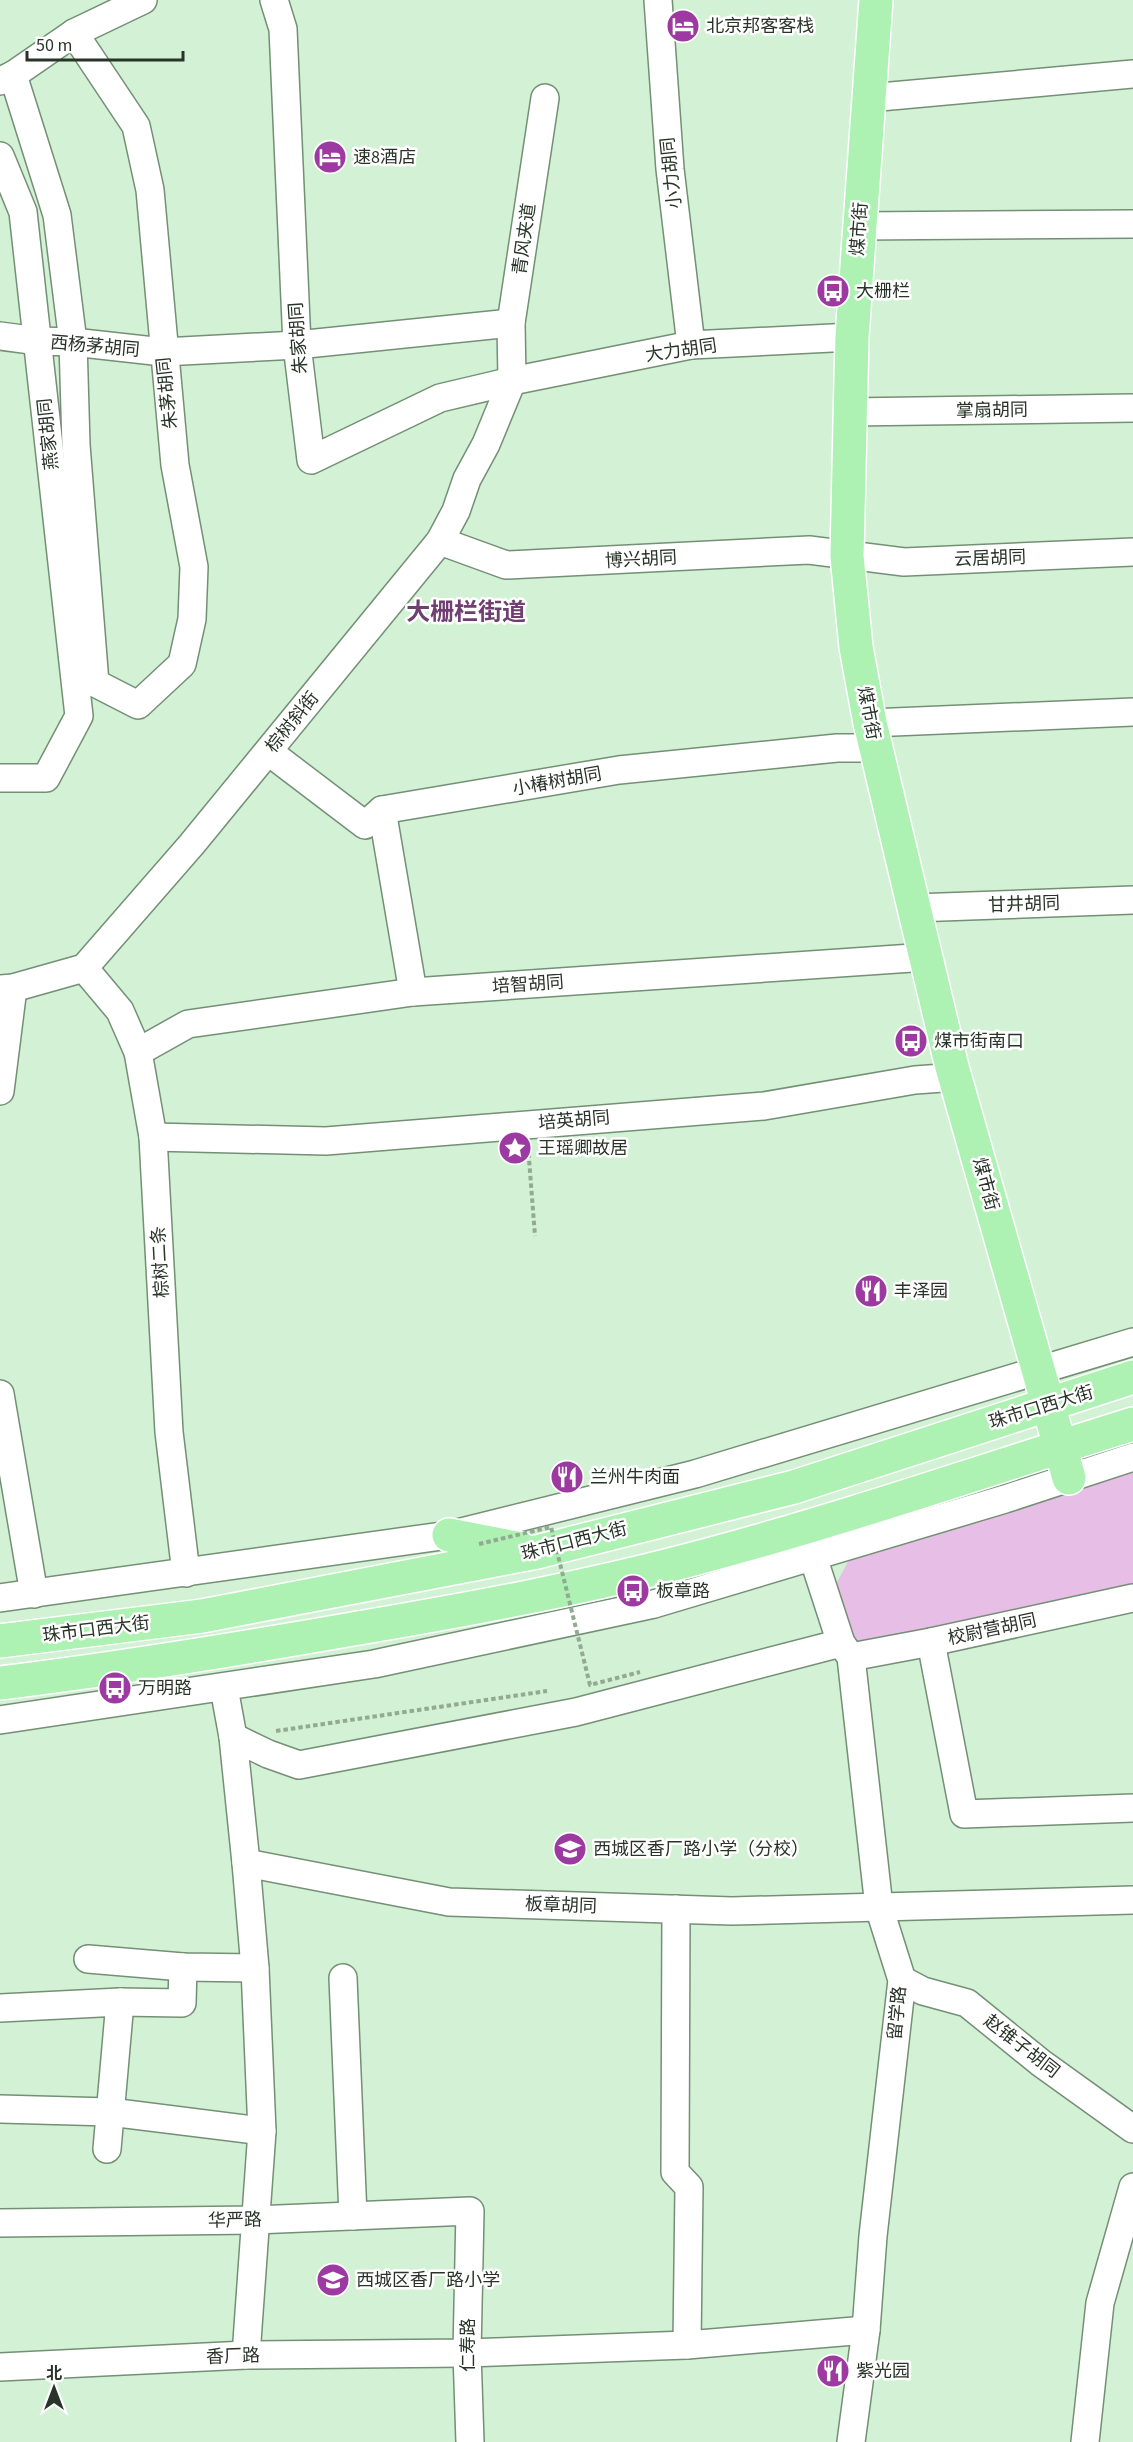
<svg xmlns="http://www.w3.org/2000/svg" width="1133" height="2442" font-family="'Source Sans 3','Noto Sans SC',sans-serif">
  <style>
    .green { fill: #e6bee6 }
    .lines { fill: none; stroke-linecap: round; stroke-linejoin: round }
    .minor-casing { stroke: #748f75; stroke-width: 30 }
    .major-casing { stroke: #fff; stroke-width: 36 }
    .path { stroke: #92a992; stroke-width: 4; stroke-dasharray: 4.5 3; stroke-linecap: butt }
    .minor { stroke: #fff; stroke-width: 27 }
    .major { stroke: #adf1b3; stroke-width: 33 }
    .path-bridge { stroke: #92a992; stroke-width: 4; stroke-dasharray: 4.5 3; stroke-linecap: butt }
    .labels { text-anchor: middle; stroke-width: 5; stroke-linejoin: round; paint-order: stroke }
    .poi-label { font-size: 18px; fill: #293429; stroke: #fff; text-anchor: start }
    .street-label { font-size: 18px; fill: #293429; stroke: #fff }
    .district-label { font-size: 24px; font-weight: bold; fill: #703f72; stroke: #fff }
  </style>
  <rect width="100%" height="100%" fill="#d3f1d4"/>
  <polygon class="green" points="1133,1470 1133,1592 856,1651 836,1584 850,1558"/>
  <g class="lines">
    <g class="minor-casing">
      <g id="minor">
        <polyline points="274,0 283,29 297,345 311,460 440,398 512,381 691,345 852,337"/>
        <polyline points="658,0 670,169 691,345"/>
        <polyline points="13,75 57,215 73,342 76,445 95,683 138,705 182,664 192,619 194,567 175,465 150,190 136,126 74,33"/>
        <polyline points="0,81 13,75 74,33 143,0"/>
        <polyline points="869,98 1133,74"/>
        <polyline points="0,156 23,212 79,716 46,778 0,778"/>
        <polyline points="859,226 1133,224"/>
        <polyline points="0,336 38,341 73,342 163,352 297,345 511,323"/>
        <polyline points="850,412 1133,408"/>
        <polyline points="440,541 506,565 809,550 904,562 1133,552"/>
        <polyline points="870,723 1133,712"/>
        <polyline points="269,752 365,825 382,810 619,770 837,748 876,748"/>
        <polyline points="382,810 413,992"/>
        <polyline points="914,908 1133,900"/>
        <polyline points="84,968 120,1011 138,1052 153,1137 169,1432 186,1573"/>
        <polyline points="0,989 13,988 84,968 192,844 440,541 456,511 467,479 486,444 512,381 511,323 545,98"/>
        <polyline points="138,1052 188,1024 413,992 927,957"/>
        <polyline points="0,1091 13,988"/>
        <polyline points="153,1137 326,1141 764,1106 915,1080 957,1077"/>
        <polyline points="0,1394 34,1594"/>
        <polyline points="813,1557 841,1643 851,1657 879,1907 902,1980 873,2236 866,2330 851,2442"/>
        <polyline points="0,1598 449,1535 695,1474 1133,1342"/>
        <polyline points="931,1642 964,1814 1133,1808"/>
        <polyline points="851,1657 931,1642 1133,1598"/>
        <polyline points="224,1688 233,1737 246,1863 255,1968 262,2131 246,2355"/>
        <polyline points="0,1720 374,1664 654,1604 1005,1499 1133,1457"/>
        <polyline points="233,1737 268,1754 299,1765 576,1712 841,1643"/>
        <polyline points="246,1863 449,1902 732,1911 1133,1900"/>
        <polyline points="676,1909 675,2172 689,2187 687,2345"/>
        <polyline points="88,1959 183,1967 255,1968"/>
        <polyline points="343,1978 353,2216"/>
        <polyline points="902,1980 923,1991 967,2003 1041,2063 1133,2129"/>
        <polyline points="0,2008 120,2002 182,2003 183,1967"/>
        <polyline points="0,2109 110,2112 262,2131"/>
        <polyline points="107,2149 120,2002"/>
        <polyline points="0,2223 255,2220 470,2211 467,2353 470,2442"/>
        <polyline points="0,2367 246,2355 467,2353 687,2345 866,2330"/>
        <polyline points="1085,2442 1100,2303 1133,2187"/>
      </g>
    </g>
    <g class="major-casing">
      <g id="major">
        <polyline points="876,0 852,337 847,556 856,647 870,723 952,1067 1069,1478"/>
        <polyline points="449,1535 521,1549"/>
        <polyline points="0,1641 202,1616 537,1552 794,1487 1133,1377"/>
        <path d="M0,1683C116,1669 232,1650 347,1630C465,1610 581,1589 697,1558C844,1519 988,1469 1133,1424"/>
      </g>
    </g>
    <g class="path">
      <polyline points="528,1146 535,1236"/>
      <polyline points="276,1731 547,1691"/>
    </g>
    <use href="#minor" class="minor"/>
    <use href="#major" class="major"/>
    <polyline class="path-bridge" points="479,1544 551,1527 590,1685 640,1672"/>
  </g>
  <defs>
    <g id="hotel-disc" transform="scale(1.725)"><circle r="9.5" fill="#9c3aa1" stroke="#fff"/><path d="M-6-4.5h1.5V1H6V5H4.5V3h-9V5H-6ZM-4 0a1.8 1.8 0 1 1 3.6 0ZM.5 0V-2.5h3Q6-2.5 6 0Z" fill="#fff"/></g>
    <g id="bus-disc" transform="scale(1.725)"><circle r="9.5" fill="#9c3aa1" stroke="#fff"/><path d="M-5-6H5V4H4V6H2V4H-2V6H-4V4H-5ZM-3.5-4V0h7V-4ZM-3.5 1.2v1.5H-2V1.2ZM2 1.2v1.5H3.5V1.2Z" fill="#fff"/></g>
    <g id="sight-disc" transform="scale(1.725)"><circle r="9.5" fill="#9c3aa1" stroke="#fff"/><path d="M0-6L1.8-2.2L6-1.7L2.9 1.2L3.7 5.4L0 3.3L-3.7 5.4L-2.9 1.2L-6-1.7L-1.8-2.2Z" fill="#fff"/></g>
    <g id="restaurant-disc" transform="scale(1.725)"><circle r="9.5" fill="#9c3aa1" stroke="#fff"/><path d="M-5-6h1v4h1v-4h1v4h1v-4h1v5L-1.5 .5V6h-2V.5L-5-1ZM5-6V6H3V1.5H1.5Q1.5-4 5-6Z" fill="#fff"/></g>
    <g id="school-disc" transform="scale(1.725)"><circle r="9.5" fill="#9c3aa1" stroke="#fff"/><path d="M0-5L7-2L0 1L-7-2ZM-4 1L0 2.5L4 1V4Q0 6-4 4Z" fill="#fff"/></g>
  </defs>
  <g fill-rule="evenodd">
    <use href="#hotel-disc" x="683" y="26"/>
    <use href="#hotel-disc" x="330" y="157"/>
    <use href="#bus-disc" x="833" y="291"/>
    <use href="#bus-disc" x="911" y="1041"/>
    <use href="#sight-disc" x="515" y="1148"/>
    <use href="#restaurant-disc" x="871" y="1291"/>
    <use href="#restaurant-disc" x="567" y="1477"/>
    <use href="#bus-disc" x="633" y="1591"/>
    <use href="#bus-disc" x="115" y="1688"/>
    <use href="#school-disc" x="570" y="1849"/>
    <use href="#school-disc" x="333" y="2280"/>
    <use href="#restaurant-disc" x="833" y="2371"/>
  </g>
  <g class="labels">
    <g class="poi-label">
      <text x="706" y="32">北京邦客客栈</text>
      <text x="353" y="163">速8酒店</text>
      <text x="856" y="297">大栅栏</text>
      <text x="934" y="1047">煤市街南口</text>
      <text x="538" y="1154">王瑶卿故居</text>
      <text x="894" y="1297">丰泽园</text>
      <text x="590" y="1483">兰州牛肉面</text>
      <text x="656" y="1597">板章路</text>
      <text x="138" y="1694">万明路</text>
      <text x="593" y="1855">西城区香厂路小学（分校）</text>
      <text x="356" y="2286">西城区香厂路小学</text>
      <text x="856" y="2377">紫光园</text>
    </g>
    <g class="street-label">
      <text transform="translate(671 173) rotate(-96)" y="6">小力胡同</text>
      <text transform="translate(859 229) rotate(-86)" y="6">煤市街</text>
      <text transform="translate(524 239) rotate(-82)" y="6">青风夹道</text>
      <text transform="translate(298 338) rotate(-94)" y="6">朱家胡同</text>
      <text transform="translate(95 346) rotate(5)" y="6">西杨茅胡同</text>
      <text transform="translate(681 350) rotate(-8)" y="6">大力胡同</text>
      <text transform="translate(167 393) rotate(-96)" y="6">朱茅胡同</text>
      <text transform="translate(992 410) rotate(-1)" y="6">掌扇胡同</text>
      <text transform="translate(48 434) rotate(-96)" y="6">燕家胡同</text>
      <text transform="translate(990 558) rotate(-2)" y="6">云居胡同</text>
      <text transform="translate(641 559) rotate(-3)" y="6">博兴胡同</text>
      <text transform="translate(869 713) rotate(79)" y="6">煤市街</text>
      <text transform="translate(292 722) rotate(-51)" y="6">棕树斜街</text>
      <text transform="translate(557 781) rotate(-10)" y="6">小椿树胡同</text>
      <text transform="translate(1024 904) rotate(-2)" y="6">甘井胡同</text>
      <text transform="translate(528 984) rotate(-4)" y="6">培智胡同</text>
      <text transform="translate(574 1120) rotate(-5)" y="6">培英胡同</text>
      <text transform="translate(986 1184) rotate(75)" y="6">煤市街</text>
      <text transform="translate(160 1262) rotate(-93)" y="6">棕树二条</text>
      <text transform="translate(1041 1407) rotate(-17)" y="6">珠市口西大街</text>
      <text transform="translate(574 1541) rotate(-14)" y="6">珠市口西大街</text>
      <text transform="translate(96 1629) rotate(-7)" y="6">珠市口西大街</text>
      <text transform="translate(992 1629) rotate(-12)" y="6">校尉营胡同</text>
      <text transform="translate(561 1905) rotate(2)" y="6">板章胡同</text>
      <text transform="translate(897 2013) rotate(-85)" y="6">留学路</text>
      <text transform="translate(1022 2046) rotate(38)" y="6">赵锥子胡同</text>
      <text transform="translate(235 2220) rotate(-1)" y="6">华严路</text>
      <text transform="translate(468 2345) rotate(-90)" y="6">仁寿路</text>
      <text transform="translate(233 2356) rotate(-2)" y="6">香厂路</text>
    </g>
    <g class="district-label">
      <text x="466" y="620">大栅栏街道</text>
    </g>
  </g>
  <g transform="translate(54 2388)" stroke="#ffffff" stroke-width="4.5" paint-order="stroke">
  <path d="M0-4.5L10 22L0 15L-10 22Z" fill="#293429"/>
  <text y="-9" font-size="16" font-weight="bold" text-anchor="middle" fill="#293429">北</text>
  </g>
  <path d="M27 51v9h156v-9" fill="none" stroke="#293429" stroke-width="3"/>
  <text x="36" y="51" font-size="18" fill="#293429" stroke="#ffffff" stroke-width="4.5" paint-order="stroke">50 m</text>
</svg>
